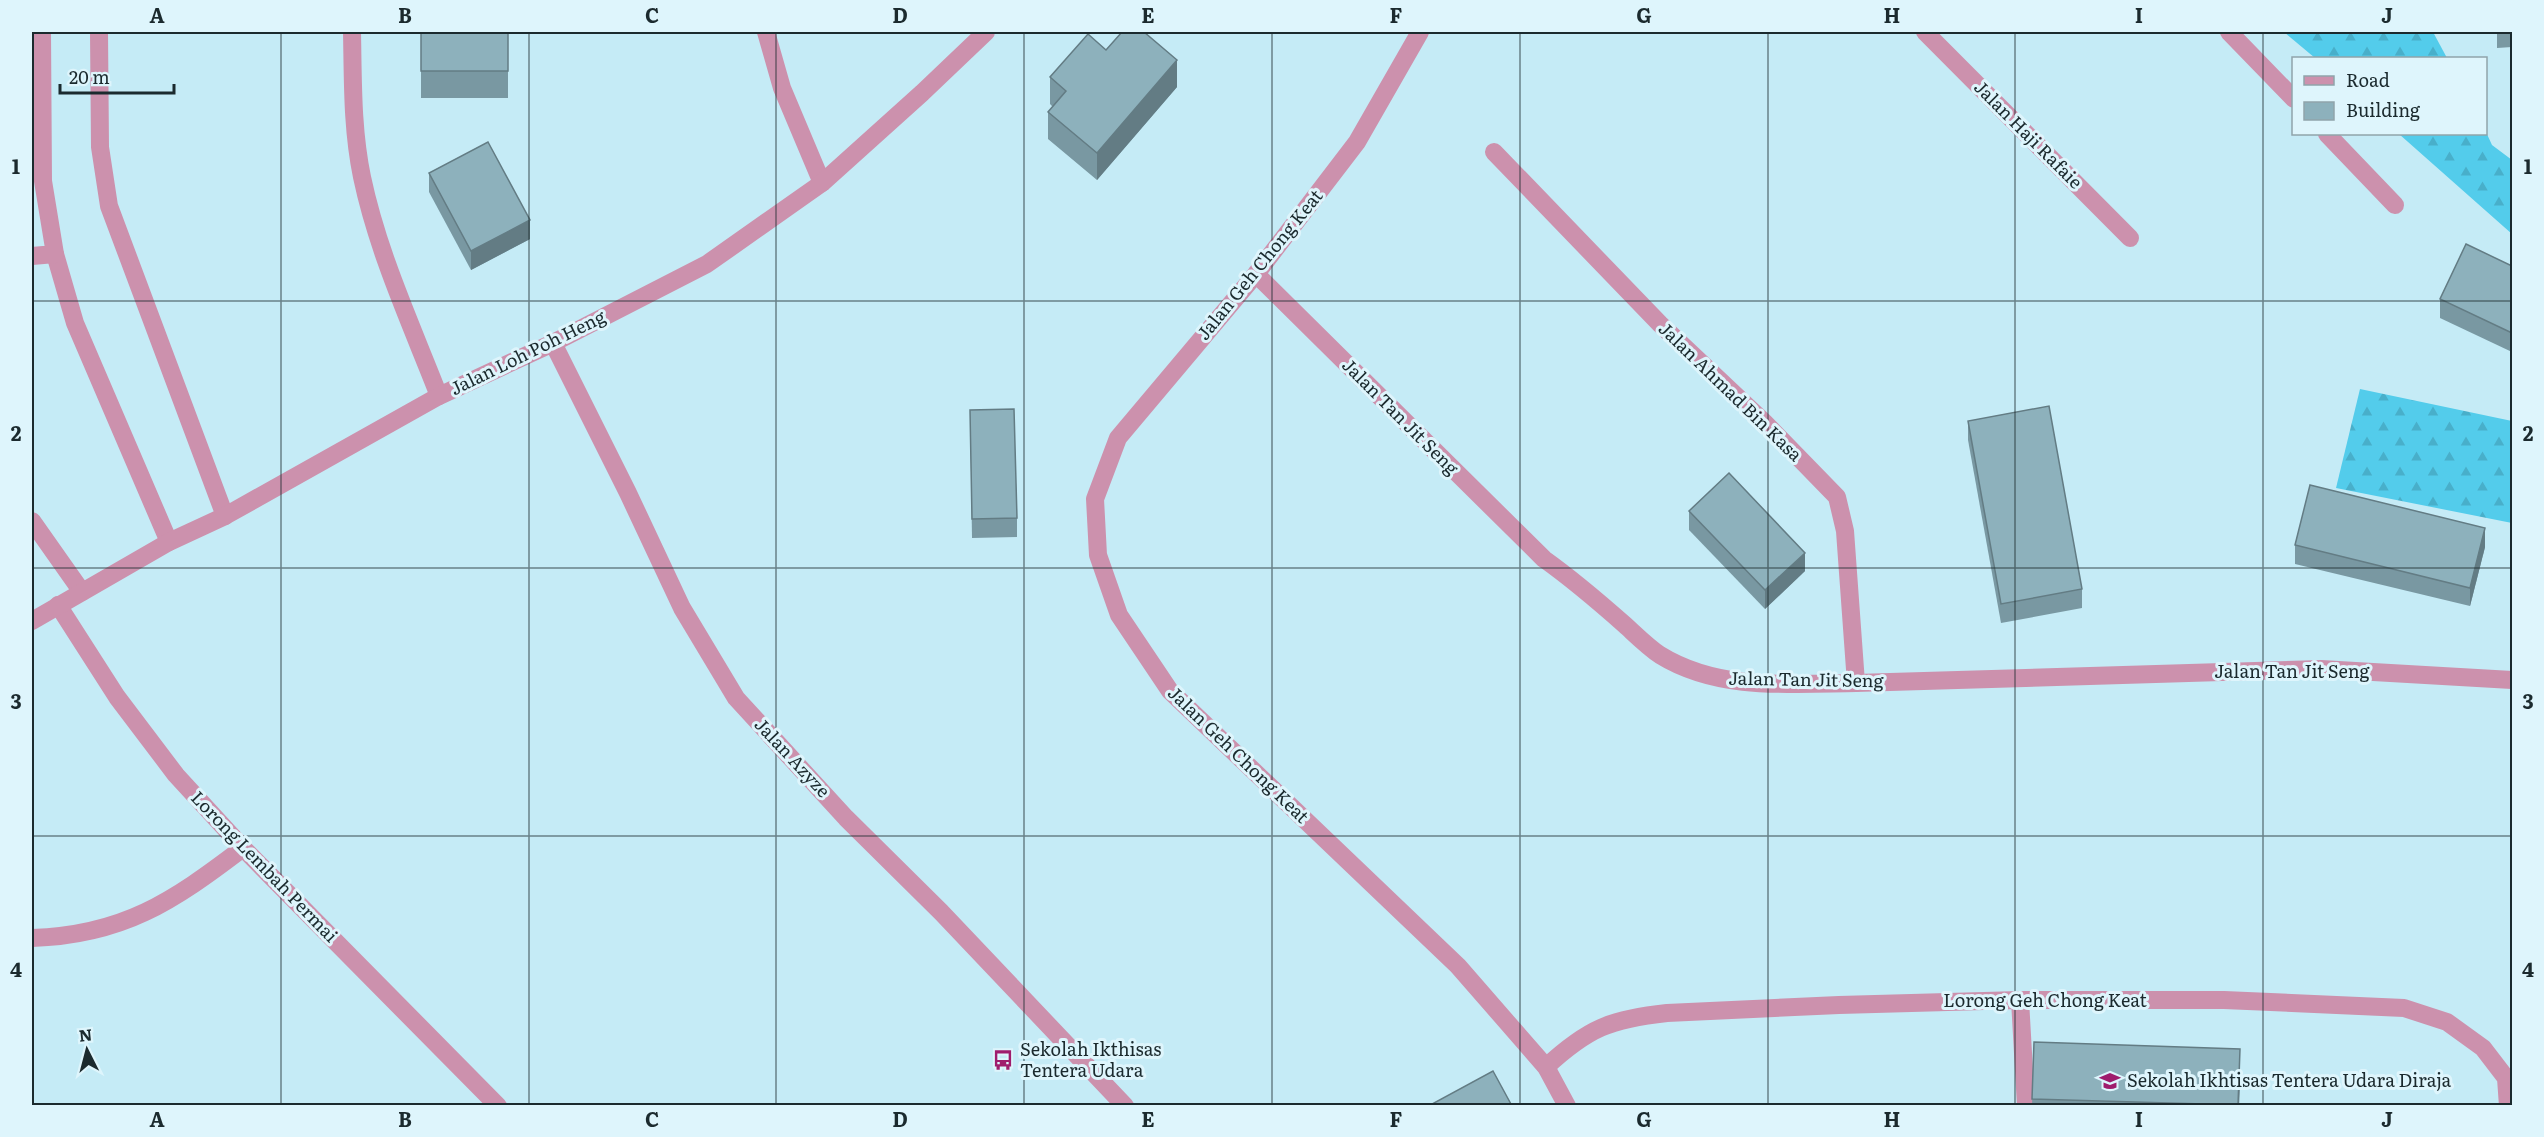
<svg xmlns="http://www.w3.org/2000/svg" width="2544" height="1137" font-family="Literata,serif">
  <style>
    .forest { fill: url(#forest-firs) }
    .lines { fill: none; stroke-linecap: round; stroke-linejoin: round }
    .minor { stroke: #cc91ad; stroke-width: 18 }
    .wall { fill: #7998a2 }
    .shaded-wall { fill: #637c84 }
    .building { fill: #8db1bc; stroke: #637c84; stroke-width: 1.5 }
    .grid { fill: none; stroke: #1b2a2e; stroke-width: 1.5; stroke-opacity: 0.55 }
    .labels { text-anchor: middle; stroke-width: 6; stroke-linejoin: round; paint-order: stroke }
    .street-label { font-size: 18px; fill: #1b2a2e; stroke: #def5fc }
    .poi-label { font-size: 18px; fill: #1b2a2e; stroke: #def5fc; text-anchor: start }
    .neatline { fill: none; stroke: #1b2a2e; stroke-width: 2 }
    .grid-label { font-size: 20px; text-anchor: middle; font-weight: bold; fill: #1b2a2e }
  </style>
  <defs>
    <pattern id="forest-firs" width="22" height="20" patternUnits="userSpaceOnUse" patternTransform="scale(1.5)"><rect width="22" height="20" fill="#53cceb"/><path d="M5 1l3.5 6h-7zM16 11l3.5 6h-7z" fill="#48afca"/></pattern>
  </defs>
  <rect width="100%" height="100%" fill="#c5ebf6"/>
  <g class="forest">
    <polygon points="2284,32 2433,32 2447,58 2315,58"/>
    <polygon points="2486,132 2492,145 2512,160 2512,234 2399,134"/>
    <polygon points="2360,389 2512,421 2512,523 2336,488"/>
  </g>
  <g class="lines">
    <g class="minor">
      <polyline points="99,32 100,147 109,206 225,516"/>
      <path d="M352,32C353,80 352,129 362,177C378,253 411,324 439,396"/>
      <polyline points="766,32 782,88 822,183"/>
      <polyline points="1420,32 1357,142 1256,274 1118,438 1095,499 1098,555 1119,615 1170,691 1458,966 1546,1067 1567,1106"/>
      <polyline points="1925,32 2130,238"/>
      <polyline points="2229,32 2294,99"/>
      <polyline points="2327,134 2395,205"/>
      <polyline points="1494,152 1660,324 1764,422 1837,497 1845,531 1856,683"/>
      <polyline points="55,254 75,323 169,542"/>
      <polyline points="32,256 55,254 43,181 42,32"/>
      <path d="M1256,274L1544,559C1572,579 1599,602 1625,625C1636,635 1648,647 1660,655C1718,691 1790,684 1856,683L2321,669L2512,680"/>
      <polyline points="553,343 628,493 682,608 736,698 846,818 941,912 1125,1106"/>
      <polyline points="32,521 82,592"/>
      <polyline points="58,605 117,697 176,775 243,848 498,1106"/>
      <polyline points="32,621 169,542 225,516 439,396 553,343 707,264 822,183 922,93 986,32"/>
      <path d="M32,938C123,935 172,902 243,848"/>
      <polyline points="2020,1000 2026,1106"/>
      <path d="M1546,1067C1588,1028 1611,1019 1667,1013L1839,1005L2020,1000H2224L2404,1008L2447,1022L2483,1048L2506,1078L2508,1106"/>
    </g>
  </g>
  <g class="wall">
    <rect x="421" y="32" width="87" height="66"/>
    <polygon points="2497,32 2512,32 2512,47 2497,48"/>
    <polygon points="1106,50 1177,87 1097,180 1048,139 1048,112 1053,107 1050,104 1050,77"/>
    <polygon points="429,173 530,239 471,270 429,192"/>
    <polygon points="2512,266 2512,352 2440,318 2440,299"/>
    <polygon points="970,410 1017,518 1017,537 972,538"/>
    <polygon points="1968,421 2082,589 2082,608 2001,623 1968,440"/>
    <polygon points="1689,511 1805,571 1765,609 1689,530"/>
    <polygon points="2295,545 2485,547 2470,606 2295,564"/>
    <polygon points="2034,1042 2240,1076 2239,1106 2032,1106"/>
  </g>
  <g class="shaded-wall">
    <polygon points="1177,60 1177,87 1097,180 1097,153"/>
    <polygon points="530,220 530,239 471,270 471,251"/>
    <polygon points="2485,528 2485,547 2470,606 2470,588"/>
    <polygon points="1805,553 1805,571 1765,609 1765,590"/>
    <polygon points="2240,1049 2240,1076 2239,1106 2238,1105"/>
  </g>
  <g class="building">
    <rect x="421" y="32" width="87" height="39"/>
    <polygon points="1122,32 1144,32 1177,60 1097,153 1048,112 1066,91 1050,77 1088,34 1106,50"/>
    <polygon points="488,142 530,220 471,251 429,173"/>
    <polygon points="2466,244 2512,266 2512,333 2440,299"/>
    <polygon points="2049,406 2082,589 2001,604 1968,421"/>
    <polygon points="1014,409 1017,518 972,519 970,410"/>
    <polygon points="1729,473 1805,553 1765,590 1689,511"/>
    <polygon points="2310,485 2485,528 2470,588 2295,545"/>
    <polygon points="2034,1042 2240,1049 2238,1105 2032,1099"/>
    <polygon points="1493,1071 1512,1106 1433,1106 1432,1104"/>
  </g>
  <path class="grid" d="M281,32V1106M529,32V1106M776,32V1106M1024,32V1106M1272,32V1106M1520,32V1106M1768,32V1106M2015,32V1106M2263,32V1106M32,301H2512M32,568H2512M32,836H2512"/>
  <defs>
    <g id="bus-bare" transform="scale(1.62)"><path d="M-5-6H5V4H4V6H2V4H-2V6H-4V4H-5ZM-3.5-4V0h7V-4ZM-3.5 1.2v1.5H-2V1.2ZM2 1.2v1.5H3.5V1.2Z" fill="#9f1c6d" stroke="#def5fc" stroke-width="2.5" paint-order="stroke"/></g>
    <g id="school-bare" transform="scale(1.62)"><path d="M0-5L7-2L0 1L-7-2ZM-4 1L0 2.5L4 1V4Q0 6-4 4Z" fill="#9f1c6d" stroke="#def5fc" stroke-width="2.5" paint-order="stroke"/></g>
  </defs>
  <g fill-rule="evenodd">
    <use href="#bus-bare" x="1003" y="1060"/>
    <use href="#school-bare" x="2110" y="1081"/>
  </g>
  <g class="labels">
    <g class="street-label">
      <text transform="translate(2028 135) rotate(45)" y="6">Jalan Haji Rafaie</text>
      <text transform="translate(1260 265) rotate(-51)" y="6">Jalan Geh Chong Keat</text>
      <text transform="translate(528 353) rotate(-26)" y="6">Jalan Loh Poh Heng</text>
      <text transform="translate(1730 392) rotate(44)" y="6">Jalan Ahmad Bin Kasa</text>
      <text transform="translate(1400 417) rotate(45)" y="6">Jalan Tan Jit Seng</text>
      <text x="2292" y="678">Jalan Tan Jit Seng</text>
      <text transform="translate(1806 680) rotate(1)" y="6">Jalan Tan Jit Seng</text>
      <text transform="translate(1238 755) rotate(44)" y="6">Jalan Geh Chong Keat</text>
      <text transform="translate(792 758) rotate(47)" y="6">Jalan Azyze</text>
      <text transform="translate(264 867) rotate(46)" y="6">Lorong Lembah Permai</text>
      <text x="2045" y="1007">Lorong Geh Chong Keat</text>
    </g>
    <g class="poi-label">
      <text x="1020" y="1056">Sekolah Ikthisas<tspan x="1020" dy="21">Tentera Udara</tspan></text>
      <text x="2127" y="1087">Sekolah Ikhtisas Tentera Udara Diraja</text>
    </g>
  </g>
  <rect width="2544" height="1137" fill="none" stroke="#def5fc" stroke-width="66"/>
  <rect x="2292" y="57" width="195" height="78" fill="#def5fc" stroke="#90a4aa" stroke-width="1.5"/>
  <rect x="2304" y="76" width="30" height="9" fill="#cc91ad" stroke="#90a4aa" stroke-width="1.5"/>
  <text x="2346" y="87" font-size="18" fill="#1b2a2e">Road</text>
  <rect x="2304" y="102" width="30" height="18" fill="#8db1bc" stroke="#90a4aa" stroke-width="1.5"/>
  <text x="2346" y="117" font-size="18" fill="#1b2a2e">Building</text>
  <g transform="translate(87 1050) rotate(354)" stroke="#def5fc" stroke-width="4.5" paint-order="stroke">
  <path d="M0-4.5L10 22L0 15L-10 22Z" fill="#1b2a2e"/>
  <text y="-9" font-size="16" font-weight="bold" text-anchor="middle" fill="#1b2a2e">N</text>
  </g>
  <path d="M60 84v9h114v-9" fill="none" stroke="#1b2a2e" stroke-width="3"/>
  <text x="69" y="84" font-size="18" fill="#1b2a2e" stroke="#def5fc" stroke-width="4.5" paint-order="stroke">20 m</text>
  <rect x="33" y="33" width="2478" height="1071" class="neatline"/>
  <g class="grid-label">
    <text x="157" y="23">A</text>
    <text x="405" y="23">B</text>
    <text x="652" y="23">C</text>
    <text x="900" y="23">D</text>
    <text x="1148" y="23">E</text>
    <text x="1396" y="23">F</text>
    <text x="1644" y="23">G</text>
    <text x="1892" y="23">H</text>
    <text x="2139" y="23">I</text>
    <text x="2387" y="23">J</text>
    <text x="16" y="174">1</text>
    <text x="2528" y="174">1</text>
    <text x="16" y="441">2</text>
    <text x="2528" y="441">2</text>
    <text x="16" y="709">3</text>
    <text x="2528" y="709">3</text>
    <text x="16" y="977">4</text>
    <text x="2528" y="977">4</text>
    <text x="157" y="1127">A</text>
    <text x="405" y="1127">B</text>
    <text x="652" y="1127">C</text>
    <text x="900" y="1127">D</text>
    <text x="1148" y="1127">E</text>
    <text x="1396" y="1127">F</text>
    <text x="1644" y="1127">G</text>
    <text x="1892" y="1127">H</text>
    <text x="2139" y="1127">I</text>
    <text x="2387" y="1127">J</text>
  </g>
</svg>
